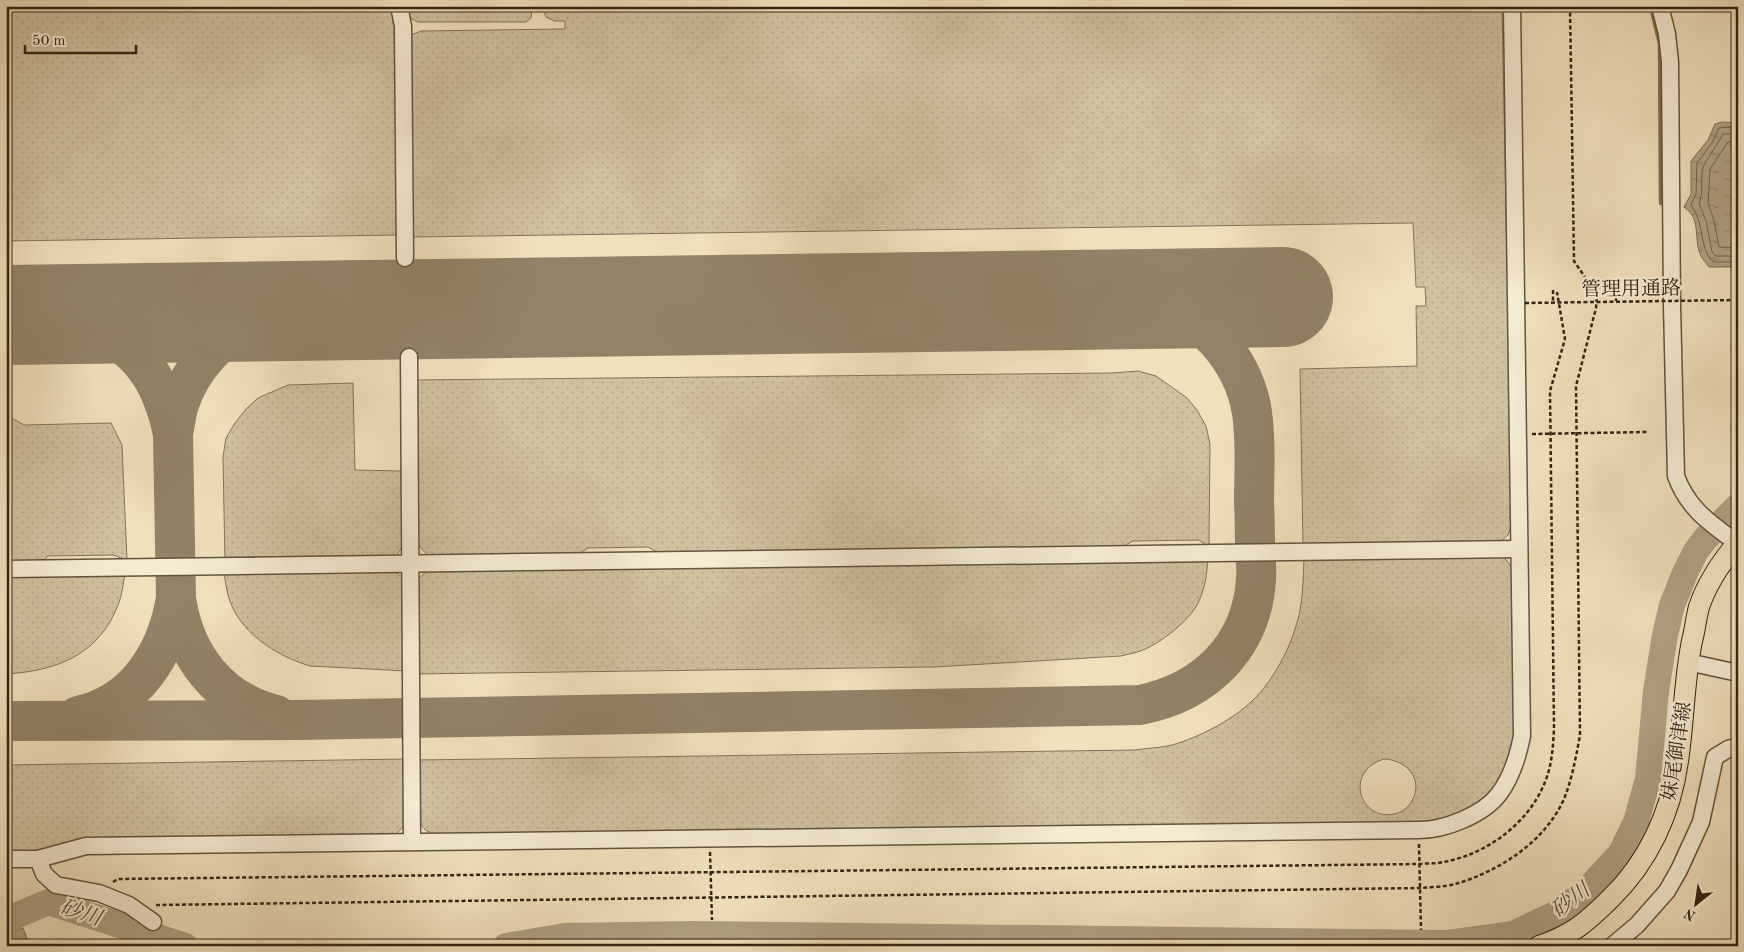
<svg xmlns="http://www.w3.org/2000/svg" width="1744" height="952" font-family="'Old Standard TT','Noto Serif JP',serif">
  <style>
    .grass { fill: url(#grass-dots); stroke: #81735a; fill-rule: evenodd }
    .water { fill: url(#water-ripples); stroke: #7d6f57 }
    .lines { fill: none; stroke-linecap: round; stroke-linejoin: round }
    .shore { stroke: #70634c; stroke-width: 1 }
    .stream { stroke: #7d6f57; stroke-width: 4.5 }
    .river { stroke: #afa184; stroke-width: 26 }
    .taxiway { stroke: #918368; stroke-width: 40 }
    .runway { stroke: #918368; stroke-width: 100 }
    .minor-casing { stroke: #62543e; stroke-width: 19 }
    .major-casing { stroke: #322514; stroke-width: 22 }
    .path { stroke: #322514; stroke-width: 2.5; stroke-dasharray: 4 2.5; stroke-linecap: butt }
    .minor { stroke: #f5ecd4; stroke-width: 16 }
    .major { stroke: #f0e1bd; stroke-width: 20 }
    .path-bridge { stroke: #322514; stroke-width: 2.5; stroke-dasharray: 4 2.5; stroke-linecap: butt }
    .labels { text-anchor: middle; stroke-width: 4.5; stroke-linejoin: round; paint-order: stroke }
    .street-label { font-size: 20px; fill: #322514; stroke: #f5ecd4 }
    .water-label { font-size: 21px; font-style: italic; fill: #5e503b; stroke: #f5ecd4 }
  </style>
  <defs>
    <pattern id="grass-dots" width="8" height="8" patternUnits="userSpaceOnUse" patternTransform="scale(1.25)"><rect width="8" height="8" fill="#d0c1a0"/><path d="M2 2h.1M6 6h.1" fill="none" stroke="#b3a689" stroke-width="1.8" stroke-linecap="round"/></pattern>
    <pattern id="water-ripples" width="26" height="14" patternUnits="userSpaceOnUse" patternTransform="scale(1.25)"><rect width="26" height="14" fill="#afa184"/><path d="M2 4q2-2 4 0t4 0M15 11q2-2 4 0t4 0" fill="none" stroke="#8f836b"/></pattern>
  </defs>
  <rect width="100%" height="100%" fill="#f0e1bd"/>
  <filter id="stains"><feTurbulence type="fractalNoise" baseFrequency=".004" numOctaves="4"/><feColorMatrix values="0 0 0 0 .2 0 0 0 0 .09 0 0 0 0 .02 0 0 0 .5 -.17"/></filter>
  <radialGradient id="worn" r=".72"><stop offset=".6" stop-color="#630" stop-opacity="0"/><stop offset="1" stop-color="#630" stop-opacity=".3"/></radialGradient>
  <g class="grass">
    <polygon points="6,6 391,6 394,15 398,235 6,241"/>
    <path d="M407,6H1502L1512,524L1508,535L1499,543L1303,546L1300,369L1417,366L1416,306H1426L1425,287H1416L1413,223L411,237L409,36L421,31L565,29V21H555L546,17L543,9H532L531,18L526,22H418C410,19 407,15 407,6Z"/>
    <path d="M1138,371L1156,376L1187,398L1197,410L1206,426L1210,444L1209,547L1199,540L1133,541L1120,548L660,554L648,547L588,548L574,557L435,558C424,554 420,548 416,538L414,380L1112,373Z"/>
    <polygon points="353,383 355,470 401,471 405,542 395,558 225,562 223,457 226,438 235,423 246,409 258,398 288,385"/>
    <polygon points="6,415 24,425 111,423 122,445 127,560 113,555 48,556 41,563 6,563"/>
    <path d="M1496,554L1505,558L1511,567L1516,735L1501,779L1484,798L1464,812L1448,818L1424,823L437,835C431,833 424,831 421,824C415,812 419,775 418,760L1134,750C1147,748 1160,748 1172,745C1200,737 1237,718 1257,696C1274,678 1289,650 1296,626C1303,605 1303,581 1304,558ZM1384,759C1406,760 1424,778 1412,801C1408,808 1401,813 1394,814C1359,821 1344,771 1384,759Z"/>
    <path d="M1208,558C1207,574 1205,589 1198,603C1190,620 1161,643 1143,650C1136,653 1128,654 1121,656L934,667L416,674L418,579L428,570Z"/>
    <path d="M392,570L402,577L405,587L407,671L310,666C276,656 237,631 228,595C226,587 225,579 224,571Z"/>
    <path d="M125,574C123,584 122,596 118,605C99,655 56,671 6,674V576Z"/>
    <polygon points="408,759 406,819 403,827 394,836 6,852 6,765"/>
  </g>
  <g class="water">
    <path d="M1722,122L1738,123V267H1709C1707,264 1704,261 1702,258C1692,241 1703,220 1684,207L1691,194V161L1708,140L1715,124Z"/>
    <polygon points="23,928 30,946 6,946 6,933"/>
  </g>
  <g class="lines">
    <g class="shore">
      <path d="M1738,128L1729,127L1719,128L1712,143L1697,163L1696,194L1691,205C1706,225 1698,247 1713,262H1738"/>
      <path d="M1738,134H1723C1720,141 1703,164 1703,168C1700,180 1704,192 1699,203L1706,221L1712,252L1716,256H1738"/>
      <polyline points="1738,142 1728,142 1710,169 1708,203 1714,220 1719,247 1738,248"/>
    </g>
    <g class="stream">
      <polyline points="1651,6 1660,44 1661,203 1664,203"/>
      <polyline points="1344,942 1345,946"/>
    </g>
    <g class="river">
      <polyline points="6,920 48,902 185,946"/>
      <polyline points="506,946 565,936 692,934 1448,943 1513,934 1555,914 1585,892 1621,853 1636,822 1648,779 1656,691 1665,635 1672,605 1685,573 1696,551 1705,539 1738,506"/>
    </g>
    <g class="taxiway">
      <path d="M48,314C121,331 158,359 173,434L176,598C184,655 218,701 276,715"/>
      <path d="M173,434C175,424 176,414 179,404C191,368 219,336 255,321C270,315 287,313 303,310"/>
      <path d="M78,716C136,704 167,653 176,598"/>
      <path d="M6,721L295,720L1140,705C1205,692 1252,647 1256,579C1257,571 1256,562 1255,553C1255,537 1255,520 1254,504C1254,476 1256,448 1253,421C1248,365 1208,320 1158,299"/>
    </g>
    <polyline class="runway" points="6,315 1283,297"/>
    <g class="minor-casing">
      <g id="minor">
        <polyline points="399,6 403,26 405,258"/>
        <path d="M1660,6L1667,34L1670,62L1672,305L1676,476C1688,509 1710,523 1737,543"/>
        <polyline points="409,357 412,841"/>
        <polyline points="6,569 1519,549"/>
        <polyline points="1688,662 1738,673"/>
        <path d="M6,859H38L86,846L1419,830C1445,830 1483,815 1499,794C1512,777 1518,756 1522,736L1512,6"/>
        <polyline points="38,859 44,874 56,885 99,893 129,905 153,922"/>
        <polyline points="1612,946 1637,925 1667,891 1679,870 1701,822 1715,757 1728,749 1738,746"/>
      </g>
    </g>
    <g class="major-casing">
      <path id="major" d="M1539,946C1572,935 1587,922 1611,898C1648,862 1671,813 1678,761C1684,721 1684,680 1692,641C1695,630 1696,618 1699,607C1707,583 1722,561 1738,542"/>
    </g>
    <g class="path">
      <polyline points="1553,290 1553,302"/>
      <polyline points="1616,301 1616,289"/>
      <polyline points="1532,434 1647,432"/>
      <polyline points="1419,844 1421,930"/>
      <polyline points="710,852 712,920"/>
      <path d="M113,882L118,879L1420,864C1427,863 1435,864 1443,862C1486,855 1529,823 1545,782C1552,765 1553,747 1554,729L1550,391L1565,339L1557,292"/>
      <path d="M156,905L1420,888C1431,887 1444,887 1455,884C1498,872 1545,842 1564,799C1572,779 1576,757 1580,735L1576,386L1596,308L1597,295L1574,261L1570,6"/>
    </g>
    <use href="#minor" class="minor"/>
    <use href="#major" class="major"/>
    <polyline class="path-bridge" points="1525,303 1738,300"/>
  </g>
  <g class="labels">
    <g class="street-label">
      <text transform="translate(1631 288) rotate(-1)" y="7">管理用通路</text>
      <text transform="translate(1676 751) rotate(-81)" y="7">妹尾御津線</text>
    </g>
    <g class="water-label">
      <text transform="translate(1570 900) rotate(-37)" y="7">砂川</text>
      <text transform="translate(81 912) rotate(18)" y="7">砂川</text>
    </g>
  </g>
  <rect width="1744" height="952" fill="none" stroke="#f0e1bd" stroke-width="25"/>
  <rect x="8" y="8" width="1729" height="937" fill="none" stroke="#322514" stroke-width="2.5"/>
  <rect x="12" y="12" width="1719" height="927" fill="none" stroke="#322514"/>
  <g transform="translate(1696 904) rotate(210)" stroke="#f5ecd4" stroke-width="4" paint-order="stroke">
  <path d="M0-4L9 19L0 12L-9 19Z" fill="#322514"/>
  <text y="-8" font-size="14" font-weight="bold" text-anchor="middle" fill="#322514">N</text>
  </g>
  <path d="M25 45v8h111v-8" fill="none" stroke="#322514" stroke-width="2.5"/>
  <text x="32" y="45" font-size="15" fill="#322514" stroke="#f5ecd4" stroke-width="4" paint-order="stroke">50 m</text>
  <rect width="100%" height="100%" filter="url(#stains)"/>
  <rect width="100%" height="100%" fill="url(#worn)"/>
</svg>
